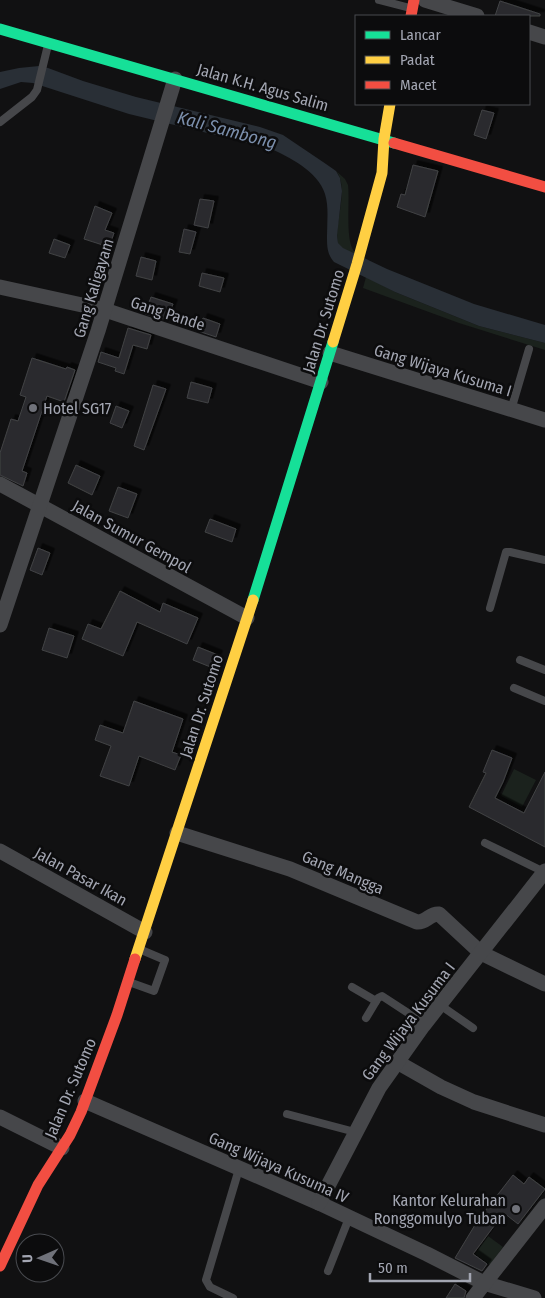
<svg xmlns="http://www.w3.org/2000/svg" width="545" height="1298" font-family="'Fira Sans Condensed',sans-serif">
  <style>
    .green { fill: #1b221d }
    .water { fill: #292f36 }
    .building { fill: #2c2c2d; stroke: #414245; filter: url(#shadow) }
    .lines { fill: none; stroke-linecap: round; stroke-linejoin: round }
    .lane { stroke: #46474a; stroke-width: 8 }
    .street { stroke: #46474a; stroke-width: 15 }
    .fast { stroke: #16e098; stroke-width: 11 }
    .slow { stroke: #ffcf43; stroke-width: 11 }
    .jam { stroke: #f24e42; stroke-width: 11 }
    .poi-dot { fill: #70727a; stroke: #0c0c0d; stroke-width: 2 }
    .labels { text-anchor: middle; stroke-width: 5; stroke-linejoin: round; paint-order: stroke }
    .street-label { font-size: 16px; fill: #a3a6b2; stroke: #0c0c0d }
    .poi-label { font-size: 16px; fill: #a3a6b2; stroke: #0c0c0d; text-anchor: start }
    .water-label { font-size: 18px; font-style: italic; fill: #7b8fac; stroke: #0c0c0d }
  </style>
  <defs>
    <filter id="shadow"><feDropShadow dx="4.5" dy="-4.5" stdDeviation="0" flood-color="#0009"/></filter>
  </defs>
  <rect width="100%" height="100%" fill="#111112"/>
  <g class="green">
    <path d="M336,171L345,179L348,185C350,200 345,241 354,251C358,256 365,258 370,261C363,258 343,251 339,245C331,232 351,188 336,171Z"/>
    <polygon points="366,277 395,292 479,326 545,343 545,350 459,323 363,288"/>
    <polygon points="514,769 536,780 522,807 501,796"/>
    <polygon points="488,1236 503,1247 490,1265 475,1254"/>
  </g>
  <path class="water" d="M39,66L48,68L83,81L136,97L260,127L283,135L326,164L336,171L340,178L342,191L337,236L338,243L343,248L387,269L474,304L545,325V343L479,326L395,292L334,262C327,254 327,246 327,236C327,222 329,207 325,194C318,171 289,157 269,148L129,114L33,83L21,82L0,89V72L19,68Z"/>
  <g class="building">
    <polygon points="500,1 540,14 540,16 495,16"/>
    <polygon points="482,110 494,113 486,139 474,135"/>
    <polygon points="413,165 438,171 425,217 397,207 401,194 405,195"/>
    <polygon points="200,199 214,201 208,228 194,225"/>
    <polygon points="95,206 112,213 105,230 114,233 109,247 84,239"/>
    <polygon points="184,229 196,232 190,254 179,252"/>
    <polygon points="54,239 70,245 65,258 49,253"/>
    <polygon points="141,257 156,261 152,280 136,276"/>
    <polygon points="202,273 224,278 220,292 199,286"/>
    <polygon points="151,297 173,304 167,320 145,314"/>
    <polygon points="203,318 220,324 216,337 198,331"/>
    <polygon points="128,328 151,335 147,349 133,345 124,374 115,371 116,368 98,362 101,352 119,358"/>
    <polygon points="32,358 66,369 67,367 75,370 64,402 47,396 22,471 27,473 23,486 0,475 0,453 11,419 18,421 26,397 20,395"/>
    <polygon points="191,382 212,388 208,403 187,398"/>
    <polygon points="153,385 166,389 144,450 134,446"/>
    <polygon points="116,406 129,411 122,428 110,423"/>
    <polygon points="76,465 100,476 92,495 68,483"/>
    <polygon points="118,487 137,494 128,518 109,511"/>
    <polygon points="210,519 236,529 232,542 205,532"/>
    <polygon points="38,548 50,553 42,575 30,570"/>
    <polygon points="120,591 160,612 163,603 198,618 187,644 137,622 123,656 82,639 88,624 101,629"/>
    <polygon points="49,628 74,636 67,658 42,650"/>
    <polygon points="198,647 218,655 213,668 193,660"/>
    <polygon points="134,701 183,719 172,752 181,755 175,770 139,756 129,786 100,776 111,746 95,740 100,725 123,733"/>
    <polygon points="492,750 512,758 503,782 495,798 524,813 545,772 545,847 469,807 486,773 483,772"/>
    <polygon points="513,1175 524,1184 529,1177 545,1189 518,1224 504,1213 488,1234 473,1254 487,1264 482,1271 455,1258 478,1220"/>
    <polygon points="455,1284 466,1291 464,1298 446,1298"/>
  </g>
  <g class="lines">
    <g class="lane">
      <polyline points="379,0 410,8"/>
      <polyline points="0,122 32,97 37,90 48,45"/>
      <polyline points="511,410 529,349"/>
      <polyline points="490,608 506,552 510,552 545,560"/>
      <polyline points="520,660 545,670"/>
      <polyline points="514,688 545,701"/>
      <polyline points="485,843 544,872"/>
      <polyline points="129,982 154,991 165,960 139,949"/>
      <polyline points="352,987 376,1001"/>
      <polyline points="440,1005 473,1028"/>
      <polyline points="366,1018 378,998 382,996 425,1024"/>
      <polyline points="287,1114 355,1132"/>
      <polyline points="328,1271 349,1218"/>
      <polyline points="233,1298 210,1287 206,1280 239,1169"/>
    </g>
    <g class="street">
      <polyline points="425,0 477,16"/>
      <polyline points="529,32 545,37"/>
      <polyline points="0,287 105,310 321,382"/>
      <polyline points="330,353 545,420"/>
      <polyline points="0,484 247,618"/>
      <polyline points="0,625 98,331 175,79"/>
      <path d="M177,833L290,869L417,922C426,923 430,913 439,914L481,953L545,984"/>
      <polyline points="0,851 145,932"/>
      <polyline points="397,1062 441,1087 474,1102 545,1125"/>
      <polyline points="85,1101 319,1203 427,1254 484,1283 534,1298"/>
      <polyline points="0,1117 62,1148"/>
      <polyline points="319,1203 379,1088 423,1026 545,871"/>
      <polyline points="473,1298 545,1206"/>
    </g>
    <g class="fast">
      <polyline points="0,29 394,143"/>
      <polyline points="253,600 333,342"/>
    </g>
    <g class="slow">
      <polyline points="333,342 357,264 382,173 384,139 390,104"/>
      <polyline points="135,959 253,600"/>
    </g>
    <g class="jam">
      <polyline points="411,16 414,0"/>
      <polyline points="394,143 545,187"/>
      <polyline points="0,1266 38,1185 70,1135 81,1112 117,1015 135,959"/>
    </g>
  </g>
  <g class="poi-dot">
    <circle cx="33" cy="408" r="5"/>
    <circle cx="516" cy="1209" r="5"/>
  </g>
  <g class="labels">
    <g class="street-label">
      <text transform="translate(263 87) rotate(16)" y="6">Jalan K.H. Agus Salim</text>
      <text transform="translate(93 288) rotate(-73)" y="6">Gang Kaligayam</text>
      <text transform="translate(168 313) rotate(18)" y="6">Gang Pande</text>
      <text transform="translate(323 321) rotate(-73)" y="6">Jalan Dr. Sutomo</text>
      <text transform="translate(443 370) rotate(17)" y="6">Gang Wijaya Kusuma I</text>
      <text transform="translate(132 536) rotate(29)" y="6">Jalan Sumur Gempol</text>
      <text transform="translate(201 706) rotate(-72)" y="6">Jalan Dr. Sutomo</text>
      <text transform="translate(343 872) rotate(23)" y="6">Gang Mangga</text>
      <text transform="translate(81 876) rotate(29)" y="6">Jalan Pasar Ikan</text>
      <text transform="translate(408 1021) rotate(-53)" y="6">Gang Wijaya Kusuma I</text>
      <text transform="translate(70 1088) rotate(-67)" y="6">Jalan Dr. Sutomo</text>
      <text transform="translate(279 1167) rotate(24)" y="6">Gang Wijaya Kusuma IV</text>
    </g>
    <g class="poi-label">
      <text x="43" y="414">Hotel SG17</text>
      <text x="506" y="1206" text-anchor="end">Kantor Kelurahan<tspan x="506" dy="18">Ronggomulyo Tuban</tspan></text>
    </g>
    <g class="water-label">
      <text transform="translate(227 130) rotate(15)" y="6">Kali Sambong</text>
    </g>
  </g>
  <rect x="355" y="15" width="175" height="90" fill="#0c0c0d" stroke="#484a4f"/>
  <rect x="365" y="31" width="25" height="8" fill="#16e098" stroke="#484a4f"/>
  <text x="400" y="40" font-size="15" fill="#a3a6b2">Lancar</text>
  <rect x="365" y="56" width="25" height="8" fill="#ffcf43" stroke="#484a4f"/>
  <text x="400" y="65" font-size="15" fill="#a3a6b2">Padat</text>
  <rect x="365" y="81" width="25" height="8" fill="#f24e42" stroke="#484a4f"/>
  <text x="400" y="90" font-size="15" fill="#a3a6b2">Macet</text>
  <g transform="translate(40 1258) rotate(268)"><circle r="24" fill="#0c0c0d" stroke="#484a4f"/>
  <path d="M0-4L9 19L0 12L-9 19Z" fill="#70727a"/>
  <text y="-8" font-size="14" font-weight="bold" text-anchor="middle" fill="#a3a6b2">U</text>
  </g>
  <path d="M370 1273v8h100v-8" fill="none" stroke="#a3a6b2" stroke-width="2.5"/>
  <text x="378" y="1273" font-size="15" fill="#a3a6b2" stroke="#0c0c0d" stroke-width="4" paint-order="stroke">50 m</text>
</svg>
